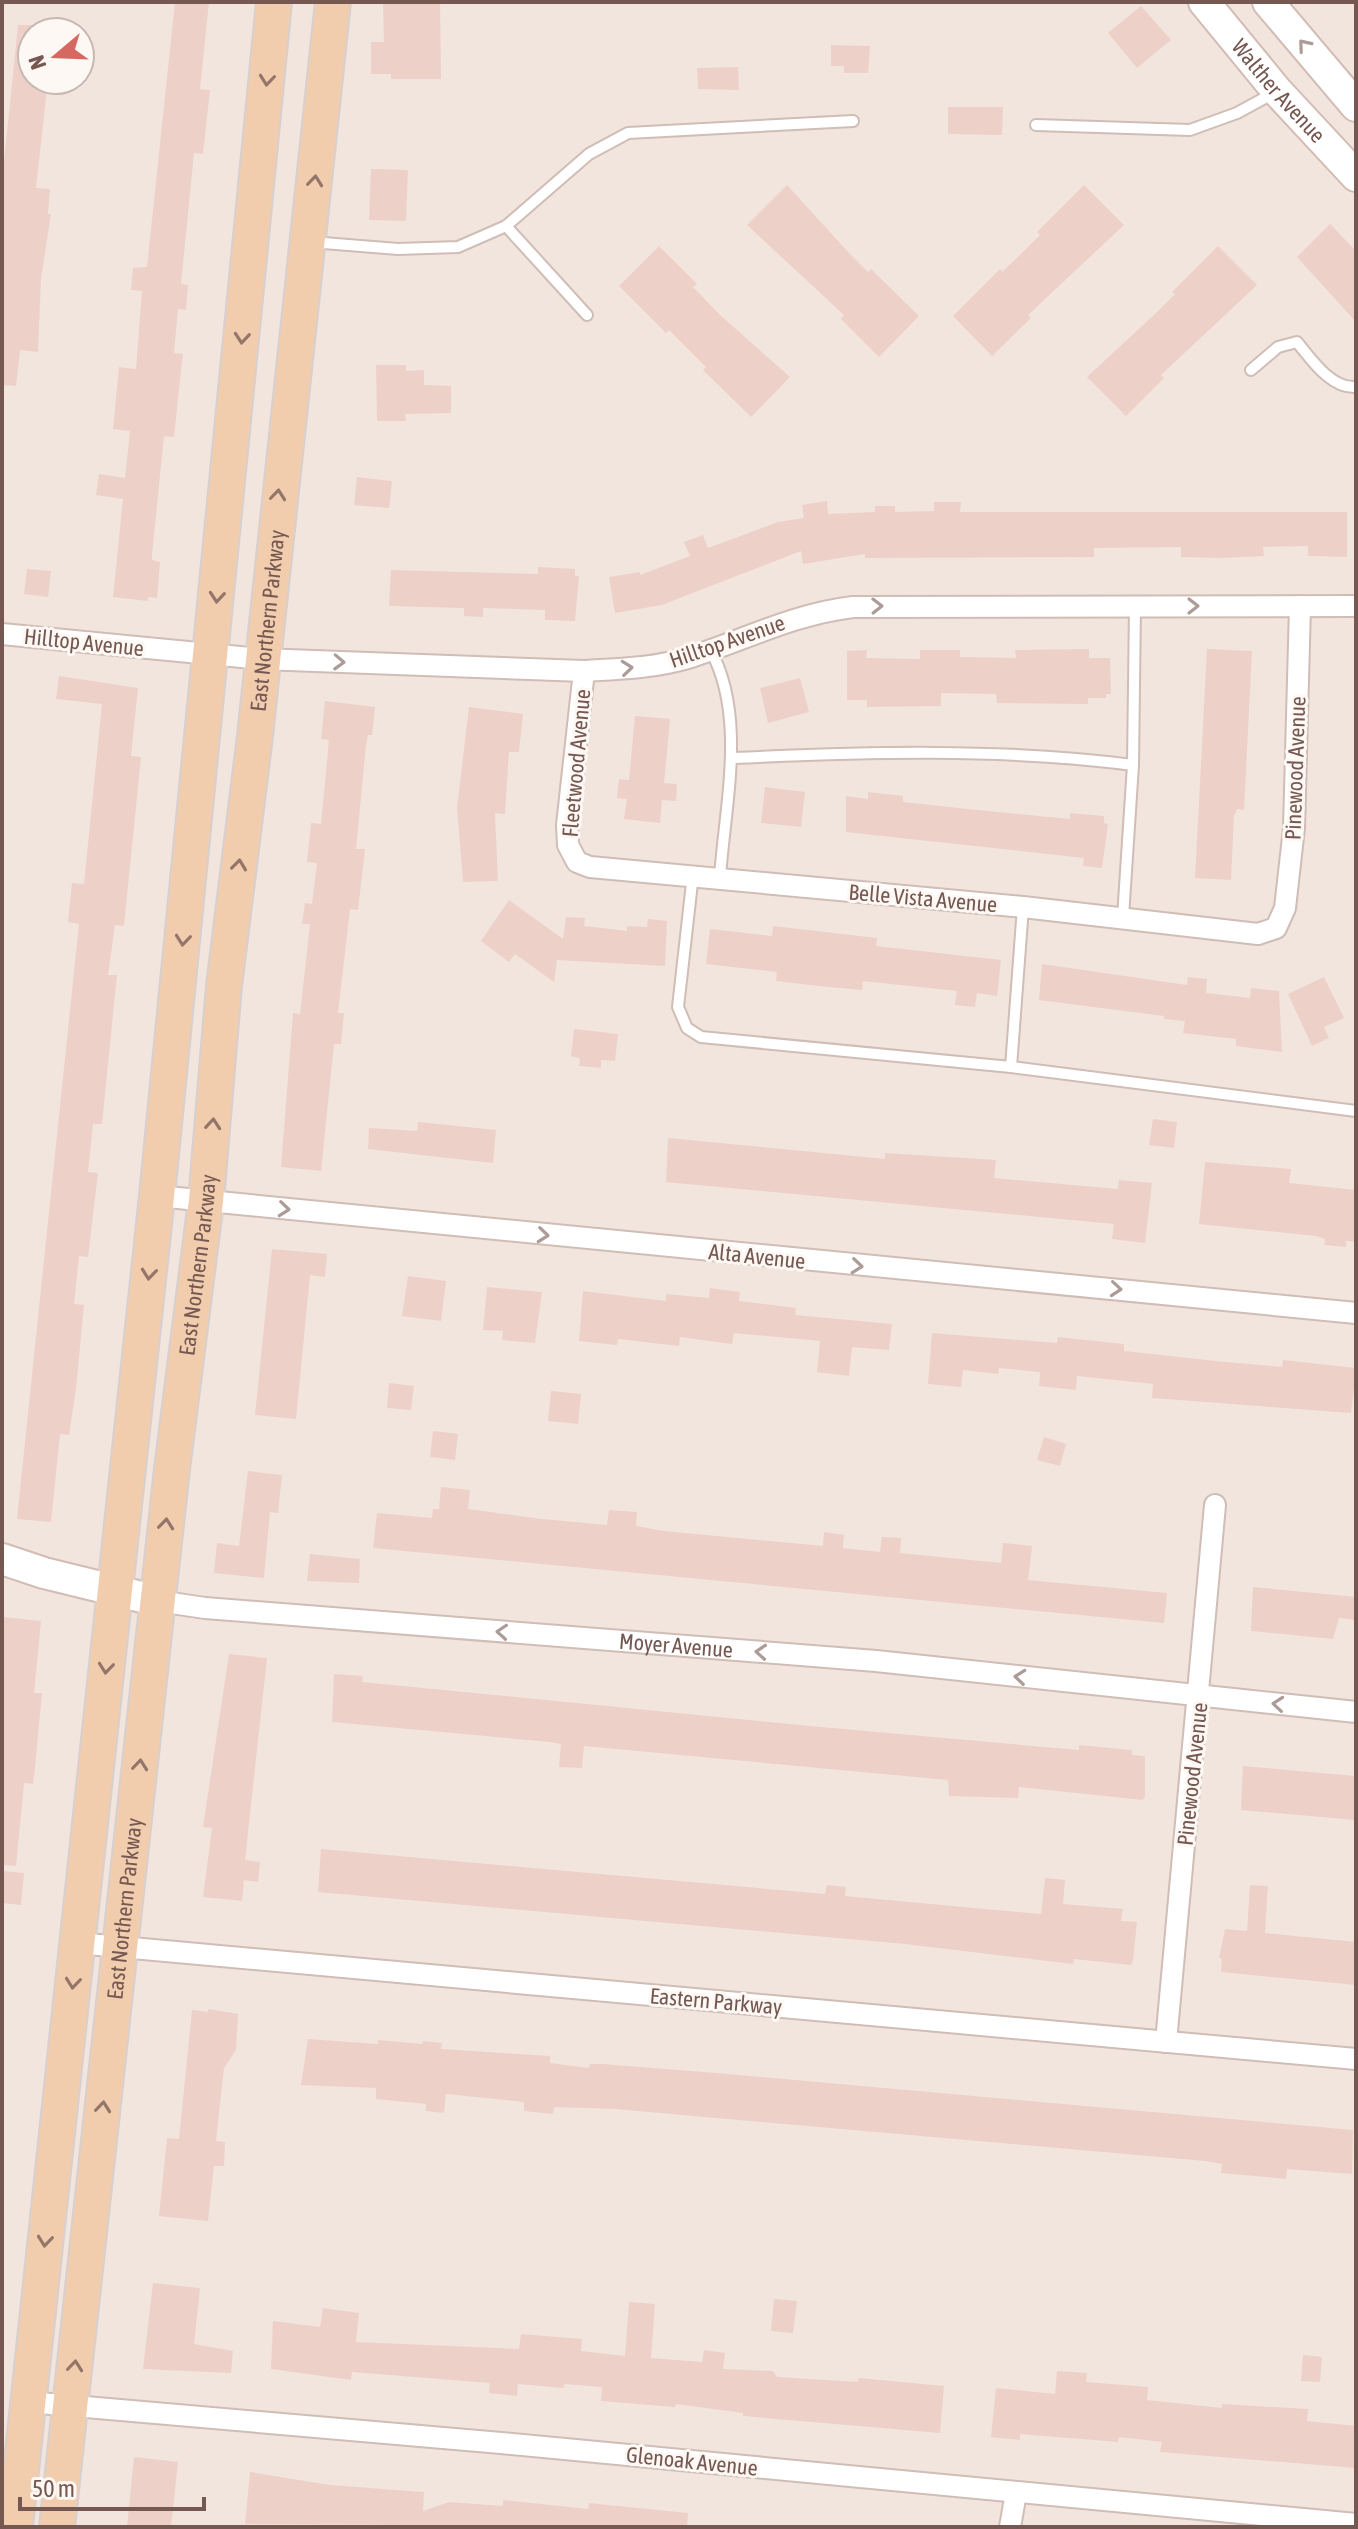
<svg xmlns="http://www.w3.org/2000/svg" width="1358" height="2529" font-family="'Asap Condensed',sans-serif">
  <style>
    .residential { fill: #f2e5dd; fill-rule: evenodd }
    .building { fill: #edd1c8 }
    .lines { fill: none; stroke-linecap: round; stroke-linejoin: round }
    .lane-casing { stroke: #cfbdb6; stroke-width: 14 }
    .street-casing { stroke: #cfbdb6; stroke-width: 24 }
    .secondary-casing { stroke: #d2bcb4; stroke-width: 34 }
    .primary-casing { stroke: #d8d0cf; stroke-width: 38 }
    .lane { stroke: #fff; stroke-width: 10 }
    .street { stroke: #fff; stroke-width: 20 }
    .secondary { stroke: #fff; stroke-width: 30 }
    .primary { stroke: #f1cdae; stroke-width: 34 }
    .oneway { stroke: #ac9b97 }
    .oneway2 { stroke: #947569 }
    .labels { text-anchor: middle; stroke-width: 6; stroke-linejoin: round; paint-order: stroke }
    .street-label { font-size: 22px; fill: #755852; stroke: #fef8f4 }
  </style>
  <rect width="100%" height="100%" fill="#fbf3ee"/>
  <path class="residential" d="M2,2H1356V2527H2ZM32,32H80V80H32Z"/>
  <g class="building">
    <polygon points="175,2 209,2 200,89 210,90 203,154 194,153 181,284 188,285 186,310 178,309 174,353 183,354 181,370 174,437 164,436 152,555 152,560 160,562 157,598 148,597 148,601 113,597 123,499 96,495 99,474 125,478 130,431 113,429 119,367 136,369 142,291 131,290 133,268 147,267"/>
    <polygon points="383,2 440,2 441,79 391,79 391,74 371,74 371,42 384,42"/>
    <polygon points="1141,6 1171,40 1137,68 1108,33"/>
    <polygon points="18,25 32,25 32,80 48,80 36,188 50,189 48,214 51,214 41,278 38,352 20,350 16,386 2,385 2,182"/>
    <polygon points="831,45 870,46 868,73 844,73 844,66 831,66"/>
    <polygon points="738,67 739,90 698,89 697,68"/>
    <polygon points="948,107 1003,107 1002,135 948,134"/>
    <polygon points="371,169 408,170 406,221 369,220"/>
    <polygon points="787,185 850,254 868,272 871,269 919,316 879,357 841,319 844,315 747,225"/>
    <polygon points="1084,185 1124,225 1028,315 1031,318 992,356 953,316 1000,269 1002,272 1022,253 1040,235 1037,232"/>
    <polygon points="1330,224 1356,251 1356,322 1297,257"/>
    <polygon points="659,246 697,284 693,287 720,315 790,377 751,417 703,370 706,367 669,330 666,333 619,286"/>
    <polygon points="1218,246 1257,285 1161,375 1164,378 1126,416 1087,377 1155,314 1175,294 1172,292"/>
    <polygon points="376,365 406,365 406,371 424,370 424,385 451,386 451,413 405,414 406,421 377,421"/>
    <polygon points="357,477 392,481 389,508 354,505"/>
    <polygon points="827,501 828,514 875,512 875,506 895,506 895,512 934,511 934,502 961,502 960,512 1347,512 1347,557 1308,556 1308,546 1263,547 1264,556 1222,558 1181,557 1181,547 1094,548 1094,557 865,558 865,554 803,564 801,551 662,605 615,613 609,577 640,572 640,575 690,556 684,542 703,535 708,548 778,522 804,518 802,505"/>
    <polygon points="538,567 575,569 575,576 579,576 575,621 545,620 545,610 483,608 483,617 464,616 464,608 389,606 391,570 538,574"/>
    <polygon points="27,569 51,571 48,597 24,594"/>
    <polygon points="1089,649 1089,658 1110,658 1111,694 1106,694 1106,698 1088,698 1088,704 997,703 996,694 941,693 941,706 867,707 867,700 847,700 847,651 867,650 866,658 920,659 920,650 960,650 960,657 1016,658 1015,650"/>
    <polygon points="1207,649 1252,651 1244,810 1237,809 1234,816 1231,880 1195,878"/>
    <polygon points="59,676 138,688 131,756 141,757 124,926 115,925 108,975 117,975 102,1124 93,1124 88,1172 98,1173 88,1257 79,1256 74,1304 84,1305 76,1389 69,1435 60,1434 51,1522 17,1519 79,924 68,922 72,883 84,884 102,704 56,699"/>
    <polygon points="800,678 809,712 768,723 760,688"/>
    <polygon points="325,701 375,707 372,735 368,735 366,745 356,849 365,849 358,910 350,909 338,1013 344,1013 341,1044 334,1044 321,1171 281,1167 293,1013 300,1014 310,924 302,924 305,903 312,904 317,863 307,862 311,823 321,824 329,740 321,739"/>
    <polygon points="469,707 523,714 519,752 509,752 505,814 495,813 498,881 463,882 457,808"/>
    <polygon points="635,716 670,719 664,783 677,784 676,801 662,800 660,823 624,819 627,799 617,798 619,779 629,780"/>
    <polygon points="765,787 805,792 801,827 761,823"/>
    <polygon points="868,792 903,796 903,802 978,810 1070,819 1070,813 1104,816 1104,823 1108,824 1102,868 1083,866 1084,858 846,832 846,796 868,799"/>
    <polygon points="509,900 563,939 566,917 585,918 584,926 627,931 627,926 647,927 648,919 667,921 665,966 557,960 554,982 515,954 509,962 481,941"/>
    <polygon points="773,926 877,938 876,946 1001,960 997,996 977,993 975,1007 955,1005 957,991 863,981 862,990 818,986 776,981 777,972 706,964 710,929 772,936"/>
    <polygon points="1042,964 1187,985 1188,977 1207,979 1206,993 1250,998 1251,988 1279,991 1282,1052 1236,1046 1236,1039 1183,1033 1185,1021 1164,1019 1164,1016 1039,1000"/>
    <polygon points="1324,977 1344,1018 1324,1027 1329,1038 1312,1046 1288,994"/>
    <polygon points="574,1029 618,1034 615,1061 601,1060 601,1068 579,1066 580,1058 571,1056"/>
    <polygon points="1153,1119 1177,1122 1174,1148 1149,1145"/>
    <polygon points="418,1122 496,1130 493,1163 368,1149 369,1128 417,1131"/>
    <polygon points="668,1138 885,1159 885,1153 996,1160 994,1178 1039,1182 1118,1189 1119,1180 1152,1183 1145,1243 1112,1239 1114,1224 666,1182"/>
    <polygon points="1205,1162 1291,1169 1289,1183 1356,1190 1356,1242 1346,1241 1346,1247 1324,1245 1325,1239 1316,1236 1199,1224"/>
    <polygon points="272,1249 327,1254 325,1277 310,1275 296,1419 255,1415"/>
    <polygon points="408,1276 446,1281 441,1321 402,1316"/>
    <polygon points="487,1287 542,1292 535,1343 502,1340 503,1331 483,1330"/>
    <polygon points="710,1288 740,1292 739,1301 796,1308 795,1315 892,1324 889,1350 852,1347 849,1376 817,1372 820,1341 734,1333 732,1344 680,1337 679,1346 618,1339 617,1345 579,1341 583,1291 666,1301 666,1294 709,1298"/>
    <polygon points="932,1333 1044,1342 1057,1343 1058,1337 1124,1344 1124,1351 1226,1362 1282,1367 1283,1360 1356,1368 1351,1413 1152,1398 1153,1384 1077,1376 1076,1390 1039,1386 1040,1372 999,1368 998,1374 963,1370 961,1387 928,1384"/>
    <polygon points="389,1383 414,1386 411,1410 387,1408"/>
    <polygon points="551,1391 581,1394 578,1424 548,1421"/>
    <polygon points="433,1431 458,1434 455,1460 430,1457"/>
    <polygon points="1044,1437 1066,1444 1060,1466 1037,1460"/>
    <polygon points="248,1471 282,1475 278,1513 270,1512 264,1578 214,1573 217,1543 239,1546"/>
    <polygon points="441,1487 470,1490 468,1509 542,1519 607,1525 609,1510 637,1512 636,1526 664,1531 823,1546 824,1532 844,1535 843,1548 880,1552 882,1537 901,1538 900,1553 1001,1563 1003,1543 1032,1546 1028,1580 1167,1593 1164,1623 373,1548 377,1513 432,1518 433,1509 439,1509"/>
    <polygon points="310,1554 360,1559 359,1583 307,1581"/>
    <polygon points="1253,1587 1356,1597 1356,1620 1339,1618 1333,1639 1251,1631"/>
    <polygon points="4,1617 41,1621 34,1693 42,1693 35,1767 33,1784 24,1783 16,1866 2,1865"/>
    <polygon points="229,1654 267,1658 245,1860 260,1862 258,1882 244,1880 242,1901 203,1897 212,1828 203,1827"/>
    <polygon points="334,1674 363,1676 362,1682 810,1726 1079,1750 1079,1745 1132,1750 1132,1755 1145,1756 1145,1796 1143,1800 1019,1787 1018,1798 949,1796 948,1780 584,1746 582,1768 559,1767 561,1744 550,1742 332,1722"/>
    <polygon points="1243,1766 1356,1776 1356,1820 1241,1810"/>
    <polygon points="321,1849 825,1894 827,1885 846,1887 845,1896 1041,1914 1045,1878 1065,1880 1063,1904 1123,1909 1121,1921 1137,1922 1133,1961 1131,1965 1074,1959 1073,1964 905,1944 318,1892"/>
    <polygon points="2,1871 24,1873 21,1905 2,1903"/>
    <polygon points="1250,1885 1268,1886 1265,1933 1356,1942 1356,1985 1221,1972 1222,1959 1219,1958 1225,1929 1247,1931"/>
    <polygon points="208,2009 238,2014 236,2050 224,2068 216,2141 225,2142 224,2166 214,2166 208,2221 159,2216 167,2138 179,2139 192,2010 208,2012"/>
    <polygon points="308,2039 378,2044 378,2040 422,2044 423,2041 442,2043 441,2049 550,2056 550,2063 589,2068 590,2064 603,2064 728,2074 1353,2130 1352,2174 1287,2169 1286,2179 1266,2177 1221,2173 1222,2164 1205,2161 615,2109 554,2107 553,2114 524,2111 524,2102 446,2094 444,2113 426,2111 426,2104 376,2099 376,2088 301,2085"/>
    <polygon points="153,2283 200,2288 194,2344 233,2351 231,2373 143,2369"/>
    <polygon points="774,2299 797,2301 793,2333 771,2331"/>
    <polygon points="629,2302 655,2304 651,2358 702,2362 704,2350 725,2353 723,2369 773,2371 777,2377 858,2382 859,2378 944,2386 940,2433 743,2416 743,2413 676,2404 675,2407 601,2401 602,2387 564,2384 564,2388 518,2384 517,2396 489,2393 490,2383 352,2372 351,2380 271,2369 273,2321 320,2327 323,2308 359,2313 356,2342 519,2349 521,2334 582,2339 581,2351 625,2356"/>
    <polygon points="1303,2355 1322,2357 1320,2382 1301,2381"/>
    <polygon points="1057,2371 1087,2373 1086,2382 1148,2387 1147,2400 1222,2408 1222,2404 1308,2409 1307,2421 1356,2426 1356,2468 1160,2452 1162,2442 1119,2437 1118,2442 1020,2434 1020,2440 991,2437 996,2388 1055,2394"/>
    <polygon points="134,2457 178,2462 171,2527 127,2527"/>
    <polygon points="250,2472 330,2485 424,2492 423,2511 449,2502 503,2506 503,2500 588,2509 589,2503 688,2513 687,2527 245,2524"/>
  </g>
  <g class="lines">
    <g class="lane-casing">
      <g id="lane">
        <polyline points="1036,125 1190,130 1237,113 1274,93"/>
        <polyline points="506,226 587,315"/>
        <polyline points="311,242 398,249 458,247 506,226 589,154 628,133 853,121"/>
        <path d="M1251,370L1278,347L1297,342C1311,359 1331,389 1356,387"/>
        <path d="M710,649C747,716 725,804 720,877"/>
        <path d="M733,758C866,752 1001,748 1133,765"/>
        <polyline points="693,874 678,1007 687,1028 701,1037 1011,1067 1356,1111"/>
        <polyline points="1123,917 1133,765 1135,606"/>
        <polyline points="1011,1067 1023,907"/>
      </g>
    </g>
    <g class="street-casing">
      <g id="street">
        <path d="M2,634L261,659L584,671C618,669 655,668 688,658C744,640 794,614 853,607L1356,606"/>
        <polyline points="584,671 567,825 568,845 577,862 590,867 1023,907 1258,934 1276,928 1285,908 1294,828 1300,606"/>
        <polyline points="157,1196 1356,1313"/>
        <path id="s1" d="M158,1601L205,1608L876,1661L1356,1712"/>
        <polyline points="77,1943 1356,2059"/>
        <polyline points="1166,2042 1215,1505"/>
        <polyline points="28,2402 501,2443 1356,2524"/>
        <polyline points="1010,2527 1016,2493"/>
      </g>
    </g>
    <g class="secondary-casing">
      <g id="secondary">
        <path id="s2" d="M1204,2L1277,91L1356,176"/>
        <polyline points="1268,2 1356,106"/>
        <polyline points="2,1559 44,1573 158,1601"/>
      </g>
    </g>
    <g class="primary-casing">
      <g id="primary">
        <polyline points="15,2527 157,1196 274,2"/>
        <path id="s3" d="M57,2527L172,1469L206,1201L224,986L255,736L333,2"/>
      </g>
    </g>
    <use href="#lane" class="lane"/>
    <use href="#street" class="street"/>
    <use href="#secondary" class="secondary"/>
    <use href="#primary" class="primary"/>
  </g>
  <defs><path id="oneway-chevron" d="M-2-3.5L2.5 0L-2 3.5" fill="none" stroke-width="1.6" stroke-linecap="round" stroke-linejoin="round" transform="scale(2)"/></defs>
  <g class="oneway">
    <use href="#oneway-chevron" transform="translate(1304 45) rotate(-130)"/>
    <use href="#oneway-chevron" transform="translate(877 606) rotate(-1)"/>
    <use href="#oneway-chevron" transform="translate(1193 606)"/>
    <use href="#oneway-chevron" transform="translate(339 662) rotate(2)"/>
    <use href="#oneway-chevron" transform="translate(627 668) rotate(-6)"/>
    <use href="#oneway-chevron" transform="translate(284 1209) rotate(6)"/>
    <use href="#oneway-chevron" transform="translate(543 1235) rotate(6)"/>
    <use href="#oneway-chevron" transform="translate(857 1266) rotate(6)"/>
    <use href="#oneway-chevron" transform="translate(1116 1289) rotate(5)"/>
    <use href="#oneway-chevron" transform="translate(502 1632) rotate(-176)"/>
    <use href="#oneway-chevron" transform="translate(761 1652) rotate(-176)"/>
    <use href="#oneway-chevron" transform="translate(1020 1677) rotate(-174)"/>
    <use href="#oneway-chevron" transform="translate(1278 1704) rotate(-175)"/>
  </g>
  <g class="oneway2">
    <use href="#oneway-chevron" transform="translate(267 80) rotate(96)"/>
    <use href="#oneway-chevron" transform="translate(315 181) rotate(-84)"/>
    <use href="#oneway-chevron" transform="translate(242 338) rotate(95)"/>
    <use href="#oneway-chevron" transform="translate(278 495) rotate(-84)"/>
    <use href="#oneway-chevron" transform="translate(217 597) rotate(95)"/>
    <use href="#oneway-chevron" transform="translate(239 865) rotate(-83)"/>
    <use href="#oneway-chevron" transform="translate(183 940) rotate(96)"/>
    <use href="#oneway-chevron" transform="translate(213 1124) rotate(-85)"/>
    <use href="#oneway-chevron" transform="translate(149 1274) rotate(96)"/>
    <use href="#oneway-chevron" transform="translate(166 1524) rotate(-84)"/>
    <use href="#oneway-chevron" transform="translate(106 1668) rotate(96)"/>
    <use href="#oneway-chevron" transform="translate(140 1765) rotate(-84)"/>
    <use href="#oneway-chevron" transform="translate(73 1983) rotate(96)"/>
    <use href="#oneway-chevron" transform="translate(103 2107) rotate(-84)"/>
    <use href="#oneway-chevron" transform="translate(45 2241) rotate(96)"/>
    <use href="#oneway-chevron" transform="translate(75 2366) rotate(-84)"/>
  </g>
  <g class="labels">
    <g class="street-label">
      <text dy="8" stroke="none"><textPath href="#s2" startOffset="116">Walther Avenue</textPath></text>
      <text dy="8" stroke="none"><textPath href="#s3" startOffset="1918">East Northern Parkway</textPath></text>
      <text transform="translate(727 641) rotate(-19)" y="8">Hilltop Avenue</text>
      <text transform="translate(84 642) rotate(6)" y="8">Hilltop Avenue</text>
      <text transform="translate(576 763) rotate(-85)" y="8">Fleetwood Avenue</text>
      <text transform="translate(1295 768) rotate(-88)" y="8">Pinewood Avenue</text>
      <text transform="translate(923 898) rotate(5)" y="8">Belle Vista Avenue</text>
      <text transform="translate(757 1256) rotate(6)" y="8">Alta Avenue</text>
      <text dy="8" stroke="none"><textPath href="#s3" startOffset="1270">East Northern Parkway</textPath></text>
      <text dy="8" stroke="none"><textPath href="#s1" startOffset="520">Moyer Avenue</textPath></text>
      <text transform="translate(1192 1774) rotate(-84)" y="8">Pinewood Avenue</text>
      <text dy="8" stroke="none"><textPath href="#s3" startOffset="622">East Northern Parkway</textPath></text>
      <text transform="translate(716 2001) rotate(5)" y="8">Eastern Parkway</text>
      <text transform="translate(692 2461) rotate(6)" y="8">Glenoak Avenue</text>
    </g>
  </g>
  <rect width="1358" height="2529" fill="none" stroke="#755852" stroke-width="8"/>
  <g transform="translate(56 56) rotate(251)"><circle r="38" fill="#fef8f4" stroke="#c7b8b3" stroke-width="2"/>
  <path d="M0-6L14 30L0 20L-14 30Z" fill="#d66862"/>
  <text y="-12" font-size="22" font-weight="bold" text-anchor="middle" fill="#755852">N</text>
  </g>
  <path d="M20 2497v12h184v-12" fill="none" stroke="#755852" stroke-width="4"/>
  <text x="32" y="2497" font-size="24" fill="#755852" stroke="#fef8f4" stroke-width="6" paint-order="stroke">50 m</text>
</svg>
